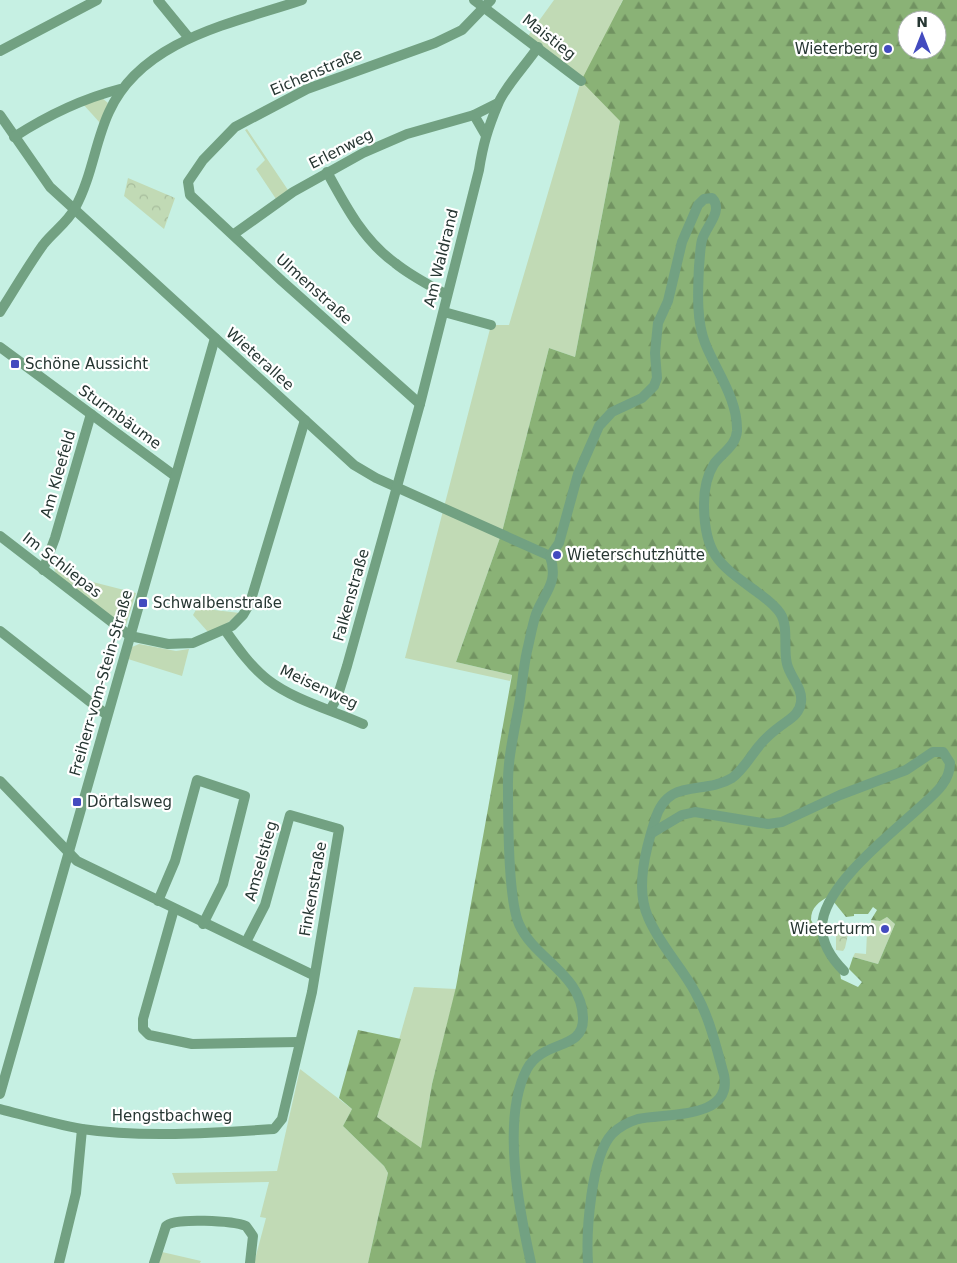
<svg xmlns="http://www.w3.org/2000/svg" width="957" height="1263" font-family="'DejaVu Sans',sans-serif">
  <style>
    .grass { fill: #c1dab5 }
    .forest { fill: url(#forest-firs); fill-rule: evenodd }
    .park { fill: url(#park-crowns) }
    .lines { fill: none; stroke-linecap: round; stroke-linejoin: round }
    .minor { stroke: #72a182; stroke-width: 10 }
    .poi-dot { fill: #434bbf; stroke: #fff; stroke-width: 2 }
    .labels { text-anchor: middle; stroke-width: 4.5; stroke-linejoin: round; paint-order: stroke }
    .street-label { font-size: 15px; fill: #263632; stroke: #fff }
    .poi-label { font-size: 15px; fill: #263632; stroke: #fff; text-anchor: start }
  </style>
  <defs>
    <pattern id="forest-firs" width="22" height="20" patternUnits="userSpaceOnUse" patternTransform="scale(1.25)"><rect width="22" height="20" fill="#8ab276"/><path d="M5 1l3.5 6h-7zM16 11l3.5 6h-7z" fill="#719261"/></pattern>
    <pattern id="park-crowns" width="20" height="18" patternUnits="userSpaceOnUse" patternTransform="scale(1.25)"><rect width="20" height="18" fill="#c1dab5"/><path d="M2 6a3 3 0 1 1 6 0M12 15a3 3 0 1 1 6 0" fill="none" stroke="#a6bc9c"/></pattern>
  </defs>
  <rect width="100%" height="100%" fill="#c6f0e3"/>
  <g class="grass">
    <polygon points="554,0 623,0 620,5 620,121 575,357 549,348 502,532 456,662 512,675 510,681 405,658 491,325 509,325 581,81 528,36"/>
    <polygon points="102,98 108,103 101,124 82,103"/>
    <polygon points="247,129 288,190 276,199 256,169 265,160 245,130"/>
    <polygon points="55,564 73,577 136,593 126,625 123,626 57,576 54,569"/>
    <polygon points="197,608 240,613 226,624 208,632 193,615"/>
    <polygon points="139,644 176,651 189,649 182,676 128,659 132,647"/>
    <polygon points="887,917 895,924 878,964 853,957 855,953 866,954 867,933 875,933 876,927 871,926 871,920 879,921"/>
    <polygon points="414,987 456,989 432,1084 421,1149 377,1117"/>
    <polygon points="300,1069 352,1109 343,1126 384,1166 388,1173 368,1263 254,1263 266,1218 260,1217 269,1182 176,1184 172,1173 277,1171"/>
    <polygon points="162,1252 201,1261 200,1263 159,1263"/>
  </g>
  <path class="forest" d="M623,0H957V1263H368L388,1173L384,1166L343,1126L352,1109L339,1098L358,1030L401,1039L377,1117L421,1148L432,1084L456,987L512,675L456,662L502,532L549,348L575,357L620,121L581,81ZM907,20H937V50H907ZM829,896L846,917L854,916V914H868L873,907L877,910L871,920L880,921L887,917L895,924L878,964L853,957L849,969L862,982L858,987L841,979L840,973L811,920C811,907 819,902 829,896Z"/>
  <g class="park">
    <polygon points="128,178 175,198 164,229 124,196"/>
    <polygon points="836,932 848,934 845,948 843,951 836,950"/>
  </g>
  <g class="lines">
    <g class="minor">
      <polyline points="158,0 189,38"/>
      <polyline points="474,0 581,81"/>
      <polyline points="0,51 97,0"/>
      <polyline points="0,115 50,187 354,465 376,478 550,556"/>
      <polyline points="474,115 485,134"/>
      <path d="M14,137C48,115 81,99 120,89"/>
      <path d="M327,172C345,205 363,240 395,263C411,276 429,285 447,295"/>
      <polyline points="234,234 293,192 363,153 407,134 474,115 498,103"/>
      <path d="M0,312C14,290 28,266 43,245C53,232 68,222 75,208C92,177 95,142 109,112C142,39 234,23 302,0"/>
      <polyline points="444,312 491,325"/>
      <polyline points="0,347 175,476"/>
      <polyline points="420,404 282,281 190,195 188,182 203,160 235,127 307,89 435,43 462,30 491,0"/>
      <polyline points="0,536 130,636 168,644 193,643 232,626 243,615 250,603 305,420"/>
      <path d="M550,556L559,543L578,474L599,426L612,412L642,398L654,386L657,378L655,353L658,323L668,301L682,242L698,205L704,199L712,198C724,211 706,226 702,240C700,248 700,257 699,266C698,290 696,319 705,343C716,371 738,399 737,431C736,446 722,453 714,464C706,477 704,490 704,504C704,555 719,564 757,592C765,598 774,604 780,613C789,626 783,648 787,664C790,677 803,688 801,702C800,712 793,717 786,722C776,729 766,737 759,746C750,757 743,770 732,778C703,796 668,776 655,820C646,848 635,888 648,917C659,944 681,966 695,992C710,1018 716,1047 724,1075C733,1120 665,1113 638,1119C628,1122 619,1127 612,1134C591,1156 586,1233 588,1263"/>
      <polyline points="43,570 55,538 91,414"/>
      <path d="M225,630C237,647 251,667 268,680C294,700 332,710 363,724"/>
      <polyline points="0,631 107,715"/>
      <path d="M330,710L337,698L347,666L420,404L479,170C483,144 488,128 498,104C506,85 526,65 538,47"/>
      <polyline points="0,781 77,861 313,975"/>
      <path d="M652,833L682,815L695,812L768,824L782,822L840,795L906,770L933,752H943L950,763C950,783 933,795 919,808C891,834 822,887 822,927C822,944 832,959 844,971"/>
      <polyline points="158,901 175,861 197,780 245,796 223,884 203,924"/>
      <polyline points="174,909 143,1019 143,1029 149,1035 192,1044 299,1042"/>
      <polyline points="0,1094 215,338"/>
      <path d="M0,1109C27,1116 54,1124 82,1129C142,1138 213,1133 274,1129L282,1119L312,992L339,829L290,815L265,905L246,942"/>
      <polyline points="59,1263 76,1193 82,1129"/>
      <path d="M154,1263L166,1226C174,1217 234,1221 246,1226L253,1236L250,1263"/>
      <path d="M531,1263C519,1210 501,1118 527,1069C543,1039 584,1051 583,1018C582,974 534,959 519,924C508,900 508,819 508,789C507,761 514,733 519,705C522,687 523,669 527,651C530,639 532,626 536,614C545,591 559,583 550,556"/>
    </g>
  </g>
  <g class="poi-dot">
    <circle cx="888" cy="49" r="5"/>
    <rect x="10" y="359" width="10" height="10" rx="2.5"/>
    <circle cx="557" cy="555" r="5"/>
    <rect x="138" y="598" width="10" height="10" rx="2.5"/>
    <rect x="72" y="797" width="10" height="10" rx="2.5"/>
    <circle cx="885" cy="929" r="5"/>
  </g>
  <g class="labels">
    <g class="street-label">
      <text transform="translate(549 37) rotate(38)" y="5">Maistieg</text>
      <text transform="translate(316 72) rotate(-23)" y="5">Eichenstraße</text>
      <text transform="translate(341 149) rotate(-27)" y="5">Erlenweg</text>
      <text transform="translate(441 258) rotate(-76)" y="5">Am Waldrand</text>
      <text transform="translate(314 289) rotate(42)" y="5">Ulmenstraße</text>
      <text transform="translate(260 359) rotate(42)" y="5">Wieterallee</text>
      <text transform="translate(120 417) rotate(36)" y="5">Sturmbäume</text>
      <text transform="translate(58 474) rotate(-74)" y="5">Am Kleefeld</text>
      <text transform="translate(62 565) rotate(38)" y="5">Im Schliepas</text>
      <text transform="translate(351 595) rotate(-74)" y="5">Falkenstraße</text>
      <text transform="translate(101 683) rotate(-74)" y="5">Freiherr-vom-Stein-Straße</text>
      <text transform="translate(319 687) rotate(25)" y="5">Meisenweg</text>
      <text transform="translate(261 861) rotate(-74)" y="5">Amselstieg</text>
      <text transform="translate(313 889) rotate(-80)" y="5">Finkenstraße</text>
      <text x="172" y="1121">Hengstbachweg</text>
    </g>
    <g class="poi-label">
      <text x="878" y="54" text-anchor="end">Wieterberg</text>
      <text x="25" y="369">Schöne Aussicht</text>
      <text x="567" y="560">Wieterschutzhütte</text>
      <text x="153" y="608">Schwalbenstraße</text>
      <text x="87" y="807">Dörtalsweg</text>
      <text x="875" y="934" text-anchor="end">Wieterturm</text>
    </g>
  </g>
  <g transform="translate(922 35)"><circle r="24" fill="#ffffff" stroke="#a8afad"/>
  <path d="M0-4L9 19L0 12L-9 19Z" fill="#434bbf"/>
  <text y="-8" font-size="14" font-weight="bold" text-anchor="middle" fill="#263632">N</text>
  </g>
</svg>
